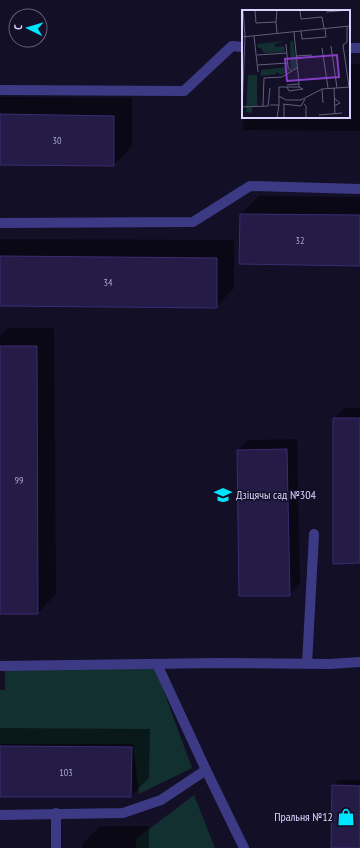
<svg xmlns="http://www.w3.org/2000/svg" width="360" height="848" font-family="'PT Sans Narrow',sans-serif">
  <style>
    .green { fill: #12302f }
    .shadow { fill: #0007 }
    .building { fill: #241b47; stroke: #3b2d73 }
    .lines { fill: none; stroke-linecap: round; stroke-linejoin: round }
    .service { stroke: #3d3a85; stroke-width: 10 }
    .labels { text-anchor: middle; stroke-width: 3; stroke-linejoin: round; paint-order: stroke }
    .number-label { font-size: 10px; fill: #aca6d1 }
    .poi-label { font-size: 12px; fill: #d9d4ff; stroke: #130f26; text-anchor: start }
    .inset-road { fill: none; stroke: #625e7d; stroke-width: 1 }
    .view { fill: #843dc5; fill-opacity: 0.15; stroke: #843dc5; stroke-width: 2 }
    .inset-edge { fill: none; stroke: #d9d4ff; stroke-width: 2 }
  </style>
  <rect width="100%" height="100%" fill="#130f26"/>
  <g class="green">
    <polygon points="153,662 192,768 139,794 133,744 0,744 0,690 5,690 5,665"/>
    <polygon points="194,795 215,848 136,848 136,839"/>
  </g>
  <g class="shadow">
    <polygon points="349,64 360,64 360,131 243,130 243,117 349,117"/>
    <polygon points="0,97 132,98 132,147 113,165 0,164"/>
    <polygon points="259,196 360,197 360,265 241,214"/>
    <polygon points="0,239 234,240 234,288 216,307 0,305"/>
    <polygon points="8,328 54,328 56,594 38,613 0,613 0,336"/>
    <polygon points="345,408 360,408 360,562 334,418"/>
    <polygon points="297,439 300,584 289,595 238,450 248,440"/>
    <polygon points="0,728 150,729 149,778 131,796 0,796"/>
    <polygon points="339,780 360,780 360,848 332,848 333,785"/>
    <polygon points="100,826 149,826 149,848 82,848 82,844"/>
  </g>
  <g class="building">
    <polygon points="0,114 114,116 114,166 0,165"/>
    <polygon points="240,214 360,215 360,266 239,264"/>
    <polygon points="0,256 217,258 217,308 0,306"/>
    <polygon points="0,346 37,346 38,614 0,614"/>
    <polygon points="333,418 360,418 360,563 333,564"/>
    <polygon points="287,449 290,596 239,596 237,450"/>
    <polygon points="0,746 132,747 131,797 0,797"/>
    <polygon points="332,785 360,786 360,848 331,848"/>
  </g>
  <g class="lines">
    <g class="service">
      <polyline points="349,48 360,48"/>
      <polyline points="0,90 184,91 232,46 243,47"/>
      <polyline points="0,223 193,222 250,186 360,189"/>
      <polyline points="157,664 206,770 244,848"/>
      <polyline points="307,664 314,534"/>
      <polyline points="0,666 218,663 329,664 360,662"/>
      <polyline points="0,815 123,813 161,800 206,770"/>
      <polyline points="56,848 56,813"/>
    </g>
  </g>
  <defs>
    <g id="school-bare" transform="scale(1.38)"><path d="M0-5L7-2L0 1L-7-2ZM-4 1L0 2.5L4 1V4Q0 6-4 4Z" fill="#00e5ff" stroke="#130f26" stroke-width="2.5" paint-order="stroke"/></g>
    <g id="shop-bare" transform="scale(1.38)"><path d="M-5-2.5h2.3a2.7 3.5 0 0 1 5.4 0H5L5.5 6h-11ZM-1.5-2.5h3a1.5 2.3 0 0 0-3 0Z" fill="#00e5ff" stroke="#130f26" stroke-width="2.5" paint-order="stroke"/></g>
  </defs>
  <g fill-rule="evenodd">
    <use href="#school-bare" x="223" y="495"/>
    <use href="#shop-bare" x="346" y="817"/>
  </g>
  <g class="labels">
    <g class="number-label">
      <text x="57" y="144">30</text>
      <text x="300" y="244">32</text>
      <text x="108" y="286">34</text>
      <text x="19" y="484">99</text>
      <text x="66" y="776">103</text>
    </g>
    <g class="poi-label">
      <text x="236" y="499">Дзіцячы сад №304</text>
      <text x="333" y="821" text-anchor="end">Пральня №12</text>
    </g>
  </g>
  <g transform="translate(242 10)">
    <rect width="108" height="108" fill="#130f26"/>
    <path d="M43,31L33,34V37L42,36L43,42L22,43L19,38H16L15,34ZM51,31L55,58L49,60L48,32ZM45,57L48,61L39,65L35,62L34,64L19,66V60ZM6,65H15V96H10V103L4,102Z" fill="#12302f"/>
    <path class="inset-road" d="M13,0L14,13L34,12L35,23M58,0L59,9L80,7L82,18M84,2L107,0M34,12L35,0M105,16V32L101,35L107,77M59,21L60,29L84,27L83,18M52,22L57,74M12,26L16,62M0,27L108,16M44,34L46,57L49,61M89,36L95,78M80,38L86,78M15,45L45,43M54,46L70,45M15,55L46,53M45,75L57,74M45,77L47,81L61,79L57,77M92,78L93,104M80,79L81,93M37,86V77H57V74M92,88L98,93L92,96M41,94L59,96L63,89M62,94L64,96V108M28,95H37V86L44,90H59L80,79L108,77M21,96L22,68L40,67L55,58M0,97L26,96L28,78M0,102L3,26L1,0M77,105L100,103M35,108L37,95M42,108V94"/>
    <path class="view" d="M95,45L97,67L45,71L43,49Z"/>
    <rect width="108" height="108" class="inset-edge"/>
  </g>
  <g transform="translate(28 28) rotate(275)"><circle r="19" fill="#130f26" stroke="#625e7d"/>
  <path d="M0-3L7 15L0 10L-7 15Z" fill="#00e5ff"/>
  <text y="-6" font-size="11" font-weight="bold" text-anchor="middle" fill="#d9d4ff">С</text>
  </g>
</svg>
